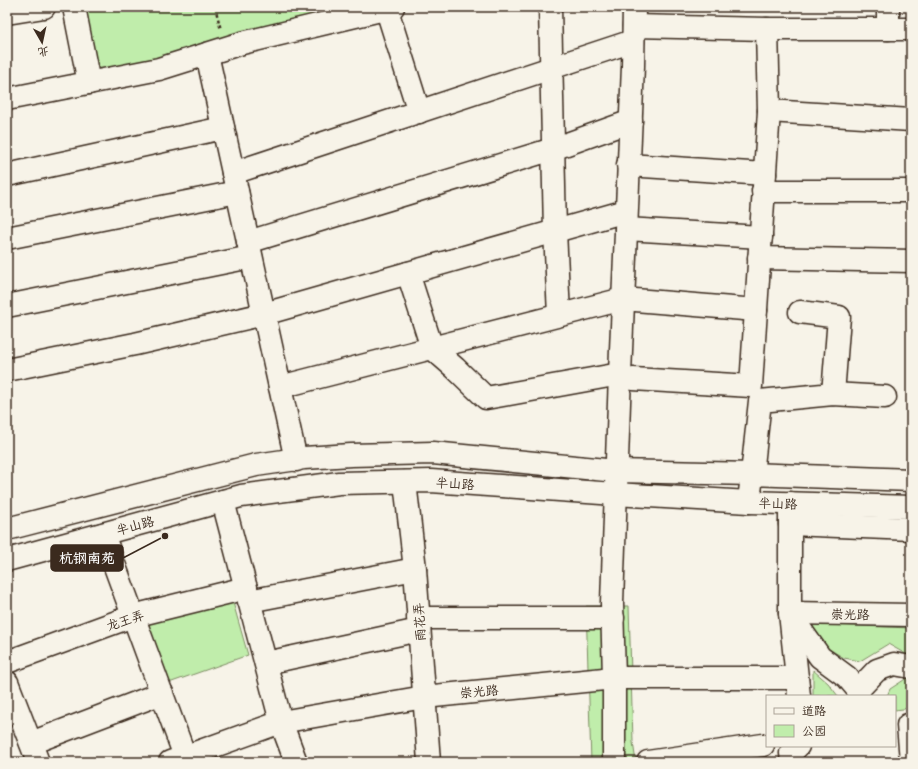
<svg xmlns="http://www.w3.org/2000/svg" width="918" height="769" font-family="'Playpen Sans','LXGW WenKai TC',sans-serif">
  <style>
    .green { fill: #c0edab; stroke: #7e8c64 }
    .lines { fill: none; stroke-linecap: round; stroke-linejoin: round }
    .minor-casing { stroke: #3b2a1e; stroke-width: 25 }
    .major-casing { stroke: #3b2a1e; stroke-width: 25 }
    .path { stroke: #3b2a1e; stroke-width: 2.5; stroke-dasharray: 3 3; stroke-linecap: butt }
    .minor { stroke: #f7f3e8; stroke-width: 22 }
    .major { stroke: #f7f3e8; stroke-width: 22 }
    .labels { text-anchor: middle; stroke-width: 3; stroke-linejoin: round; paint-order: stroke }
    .street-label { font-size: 13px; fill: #3b2a1e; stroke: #f7f3e8 }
    .leader { fill: none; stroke: #3b2a1e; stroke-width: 1.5 }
    .callout-dot { fill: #3b2a1e; stroke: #f7f3e8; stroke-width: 1.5 }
    .callout { fill: #3b2a1e; stroke: #3b2a1e; stroke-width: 1.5 }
    .callout-label { font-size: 14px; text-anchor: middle; font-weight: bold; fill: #fff }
  </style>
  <rect width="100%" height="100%" fill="#f7f3e8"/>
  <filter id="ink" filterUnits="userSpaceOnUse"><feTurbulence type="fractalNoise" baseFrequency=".025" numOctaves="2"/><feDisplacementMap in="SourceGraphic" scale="8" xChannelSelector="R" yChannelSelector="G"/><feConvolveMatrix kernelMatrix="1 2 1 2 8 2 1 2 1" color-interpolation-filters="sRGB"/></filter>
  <g filter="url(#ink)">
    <g class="green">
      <polygon points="79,7 351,7 159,60 95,72"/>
      <polygon points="232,599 248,655 169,683 148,623"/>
      <polygon points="586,606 629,606 633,742 636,762 591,762"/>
      <polygon points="808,624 911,628 911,657 888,644 860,661 844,658 824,646"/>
      <polygon points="813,670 828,683 838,696 813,696"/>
      <polygon points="907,678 911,678 911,708 895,710 895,696 887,696 890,689"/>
    </g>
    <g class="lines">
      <g class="minor-casing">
        <g id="minor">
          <polyline points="74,7 89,83"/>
          <polyline points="386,7 419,112"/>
          <polyline points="550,7 555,231 559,315"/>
          <polyline points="7,13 44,7"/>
          <polyline points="634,26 767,29 911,29"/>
          <polyline points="888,29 888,7"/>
          <polyline points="207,54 296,460"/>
          <polyline points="7,99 159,69 242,43 393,7"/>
          <polyline points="769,111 911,120"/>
          <polyline points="628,165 765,174"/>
          <polyline points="233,173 633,41"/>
          <polyline points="7,175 223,128"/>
          <polyline points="763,191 911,191"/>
          <polyline points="626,229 761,237"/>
          <polyline points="7,238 237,192"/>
          <polyline points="248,242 553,149 631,121"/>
          <polyline points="759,258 911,261"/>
          <polyline points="408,273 432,348 455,368 486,398 620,374"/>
          <polyline points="7,306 251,257"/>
          <polyline points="800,312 839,317 833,394"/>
          <polyline points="7,370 135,344 264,314 626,211"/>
          <polyline points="633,379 751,386 769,111 767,29"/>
          <polyline points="280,387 623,299 756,310"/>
          <polyline points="405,482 415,569 429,762"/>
          <polyline points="223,501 281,722 296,762"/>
          <polyline points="749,502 760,401 833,394 885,397"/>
          <polyline points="790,503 790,613 799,696"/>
          <polyline points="790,524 911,529"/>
          <polyline points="103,534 187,762"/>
          <polyline points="249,601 415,569"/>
          <polyline points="790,613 911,615"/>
          <polyline points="791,616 820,657 847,677 858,690 859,696"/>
          <polyline points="418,618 613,618"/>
          <polyline points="7,662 133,616 246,588"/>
          <polyline points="266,663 419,630"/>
          <polyline points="7,682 38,762"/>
          <polyline points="858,690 877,670 894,664 911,667"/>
          <polyline points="908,725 911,760"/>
          <polyline points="31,743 162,693"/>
          <polyline points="170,762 281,722 424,697 614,678 797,678"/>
          <polyline points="614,762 614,678 612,603 620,374 633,66 634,7"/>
          <polyline points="648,762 763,745"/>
          <polyline points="792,762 791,753 798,746"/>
        </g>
      </g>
      <g class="major-casing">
        <g id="major">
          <polyline points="7,529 256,465 304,458 351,455 433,453 616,471 752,474 911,480"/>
          <polyline points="7,560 241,496 339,483 431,481 615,494 749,502 911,507"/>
        </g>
      </g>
      <polyline class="path" points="215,7 221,30"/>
      <use href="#minor" class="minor"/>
      <use href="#major" class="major"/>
    </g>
  </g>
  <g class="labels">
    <g class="street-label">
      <text transform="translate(455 483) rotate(4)" y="5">半山路</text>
      <text transform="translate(778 503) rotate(2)" y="5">半山路</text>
      <text transform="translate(135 525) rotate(-15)" y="5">半山路</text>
      <text transform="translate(850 614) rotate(1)" y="5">崇光路</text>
      <text transform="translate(125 620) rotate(-18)" y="5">龙王弄</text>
      <text transform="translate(419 622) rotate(-94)" y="5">雨花弄</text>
      <text transform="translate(479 691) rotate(-5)" y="5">崇光路</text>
    </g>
  </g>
  <path class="leader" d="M165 536L123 558"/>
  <circle class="callout-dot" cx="165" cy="536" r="4"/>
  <rect class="callout" x="51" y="545" width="72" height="26" rx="4"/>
  <g class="callout-label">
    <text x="87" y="563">杭钢南苑</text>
  </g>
  <rect width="918" height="769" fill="none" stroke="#f7f3e8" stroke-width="24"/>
  <rect x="12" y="12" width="894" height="745" fill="none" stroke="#3b2a1e" stroke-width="1.5" filter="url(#ink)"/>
  <rect x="766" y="695" width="130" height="52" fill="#f7f3e8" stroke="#aca397"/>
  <rect x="774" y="708" width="20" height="6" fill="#f7f3e8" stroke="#aca397"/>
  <text x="802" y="715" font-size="12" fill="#3b2a1e">道路</text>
  <rect x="774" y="725" width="20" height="12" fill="#c0edab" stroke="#aca397"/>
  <text x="802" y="735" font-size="12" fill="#3b2a1e">公园</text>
  <g transform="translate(42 42) rotate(171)" stroke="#f7f3e8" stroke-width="3" paint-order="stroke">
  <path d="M0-3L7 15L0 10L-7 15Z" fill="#3b2a1e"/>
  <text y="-6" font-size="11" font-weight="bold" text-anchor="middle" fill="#3b2a1e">北</text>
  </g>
</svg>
